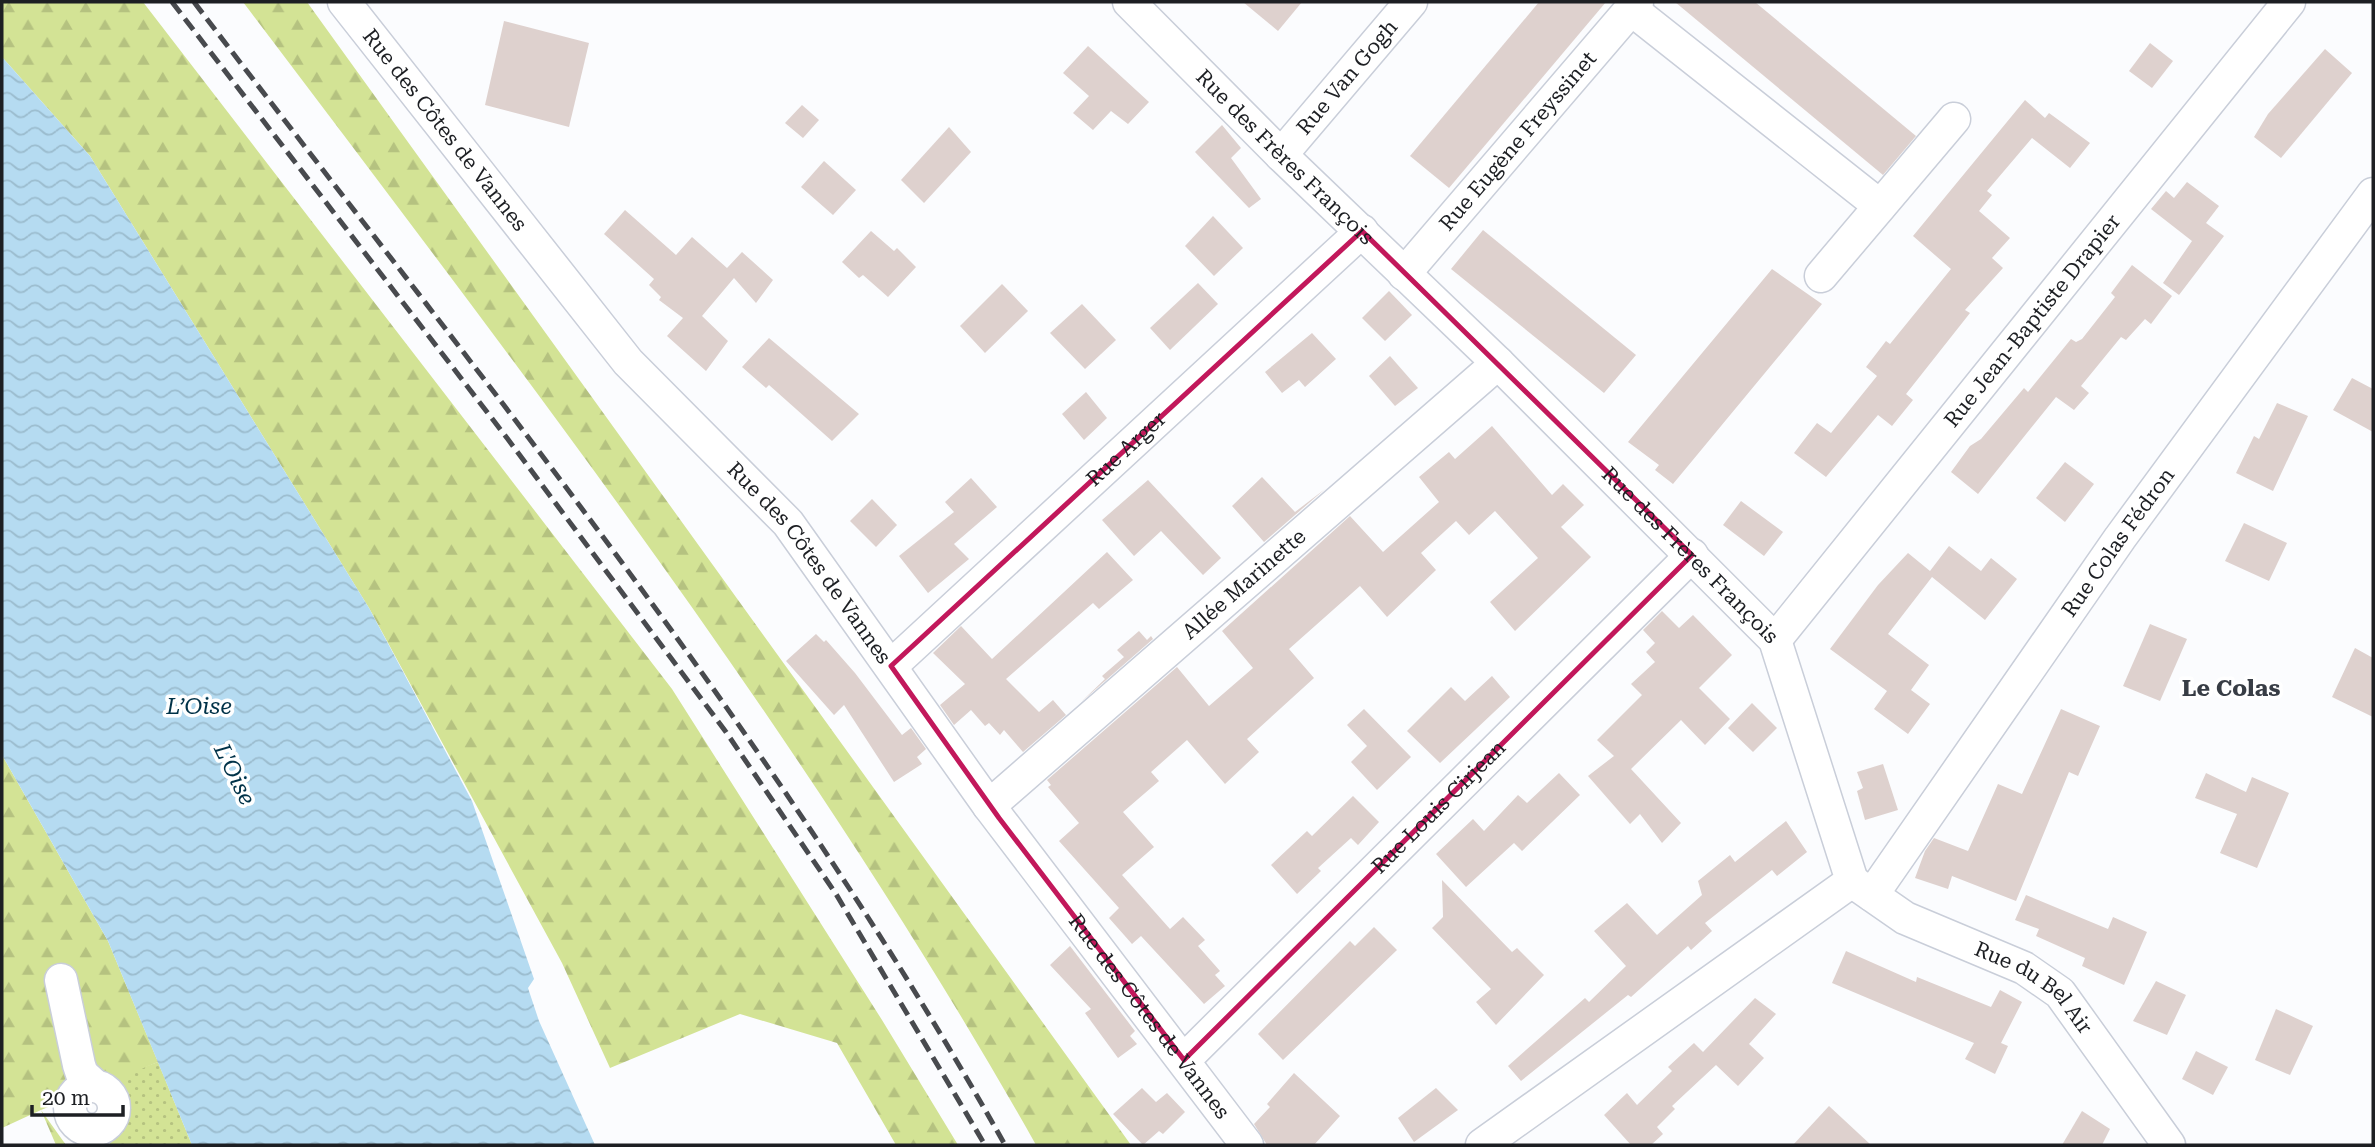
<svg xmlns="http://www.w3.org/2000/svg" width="2375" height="1147" font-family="'Roboto Serif',serif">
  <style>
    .grass { fill: url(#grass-dots) }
    .forest { fill: url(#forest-firs) }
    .water { fill: url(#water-waves) }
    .building { fill: #ded1ce }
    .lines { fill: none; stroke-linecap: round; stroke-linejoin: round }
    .minor-casing { stroke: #c9ced9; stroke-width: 35 }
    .minor { stroke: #fff; stroke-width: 32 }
    .rail { stroke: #484a4e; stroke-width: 5; stroke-dasharray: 14 7; stroke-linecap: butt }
    .marked { fill: none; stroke: #c2185b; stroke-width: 5; stroke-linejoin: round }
    .labels { text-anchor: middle; stroke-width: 7; stroke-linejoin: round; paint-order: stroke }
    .street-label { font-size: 21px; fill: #1d1f23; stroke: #fff }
    .neighbourhood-label { font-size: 23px; font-weight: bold; fill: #383d45; stroke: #fff }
    .water-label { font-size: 23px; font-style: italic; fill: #003248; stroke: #fff }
  </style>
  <defs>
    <pattern id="grass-dots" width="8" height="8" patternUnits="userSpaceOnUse" patternTransform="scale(1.75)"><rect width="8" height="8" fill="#d3e395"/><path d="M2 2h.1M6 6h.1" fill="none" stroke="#b5c280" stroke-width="1.8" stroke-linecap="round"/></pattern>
    <pattern id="forest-firs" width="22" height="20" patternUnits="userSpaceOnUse" patternTransform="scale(1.75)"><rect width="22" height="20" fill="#d3e395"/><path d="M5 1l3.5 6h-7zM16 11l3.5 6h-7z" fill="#b5c280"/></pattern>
    <pattern id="water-waves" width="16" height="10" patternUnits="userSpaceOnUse" patternTransform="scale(1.75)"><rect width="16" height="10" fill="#b5dbf1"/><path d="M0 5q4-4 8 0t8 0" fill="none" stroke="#9bbcce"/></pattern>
  </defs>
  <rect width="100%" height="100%" fill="#fbfcfe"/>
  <path class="grass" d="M158,1062L192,1145H110C110,1118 140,1110 108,1080Z"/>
  <g class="forest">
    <polygon points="2,2 143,2 672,689 882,1020 958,1145 896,1145 837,1043 740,1014 610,1068 562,963 369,608 90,156 2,57"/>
    <path d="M243,2H307L1131,1145H1036C808,740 522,372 243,2Z"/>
    <polygon points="2,755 108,941 158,1062 41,1110 66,1145 56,1145 41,1110 2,1128"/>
  </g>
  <polygon class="water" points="2,57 90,156 369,608 472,801 534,979 528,988 539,1021 595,1145 192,1145 108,941 2,755"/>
  <g class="building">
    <polygon points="1243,2 1302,2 1278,31"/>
    <polygon points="1539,2 1606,2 1449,188 1410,156"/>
    <polygon points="1675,2 1755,2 1916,136 1883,175"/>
    <polygon points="504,21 589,43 569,127 485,105"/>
    <polygon points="2150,43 2173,61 2152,88 2129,71"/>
    <polygon points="1088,46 1149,102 1128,124 1111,111 1093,130 1073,113 1089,96 1063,73"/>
    <polygon points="2325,49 2352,73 2281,158 2254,137 2268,114"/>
    <polygon points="2025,100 2045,118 2049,113 2090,143 2070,168 2032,138 1987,191 1992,195 1979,211 2010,238 1992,258 2003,268 1965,310 1970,313 1906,394 1913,400 1892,426 1878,415 1826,477 1794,453 1817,423 1831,433 1877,376 1866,367 1886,341 1890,344 1951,269 1913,236"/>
    <polygon points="802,105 819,120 803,138 785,123"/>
    <polygon points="1222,125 1241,148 1231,158 1261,199 1249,208 1195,152"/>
    <polygon points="949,127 971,152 924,203 901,180"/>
    <polygon points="824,161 856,190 833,215 801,187"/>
    <polygon points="2187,182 2219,206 2206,223 2224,236 2179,295 2163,283 2192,241 2151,209 2166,191 2174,198"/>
    <polygon points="625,210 676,255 692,237 727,268 742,252 773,280 756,303 734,278 702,316 728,341 706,371 667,336 683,318 659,300 661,297 649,285 654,279 604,234"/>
    <polygon points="1213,216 1243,248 1214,276 1185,246"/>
    <polygon points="1483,230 1636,355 1604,393 1451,269"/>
    <polygon points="871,231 894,251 897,248 916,267 888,297 863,275 859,278 842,262"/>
    <polygon points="2132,265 2172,296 2151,324 2145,319 2126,340 2121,337 2081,386 2089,393 2074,410 2056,397 1978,494 1951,472 1970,446 1981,439 2024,388 2028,392 2071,339 2076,342 2082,339 2115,297 2111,293"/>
    <polygon points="1772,269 1822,304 1673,484 1655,470 1659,465 1628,442"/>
    <polygon points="1198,283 1218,304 1170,350 1150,328"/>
    <polygon points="1002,284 1028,311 985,353 960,326"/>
    <polygon points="1389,291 1412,315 1385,341 1362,318"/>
    <polygon points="1082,304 1116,340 1085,369 1050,333"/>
    <polygon points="1312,333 1336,359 1305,387 1299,380 1282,393 1265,372"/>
    <polygon points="769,338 859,414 832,441 769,385 766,388 742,367"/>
    <polygon points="1390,356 1418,388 1395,406 1369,376"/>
    <polygon points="2352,378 2373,389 2373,432 2333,410"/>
    <polygon points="1086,392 1107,418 1084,440 1062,414"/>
    <polygon points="2277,403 2308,416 2273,491 2236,473 2254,436 2259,439"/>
    <polygon points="1492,426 1552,495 1563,484 1584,505 1561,527 1591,557 1515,631 1490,602 1538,558 1495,511 1469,535 1456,521 1421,553 1436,570 1387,617 1360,586 1289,649 1314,678 1247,739 1259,752 1225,784 1187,740 1151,772 1159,781 1123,812 1154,847 1122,875 1170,929 1183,917 1205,940 1198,946 1220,971 1215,975 1225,986 1204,1004 1141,936 1132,944 1109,918 1119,908 1059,841 1079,823 1048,787 1051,785 1047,780 1177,667 1209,706 1253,668 1222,631 1350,516 1383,552 1439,502 1419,477 1449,452 1455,459"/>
    <polygon points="2065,462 2094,484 2065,522 2036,498"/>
    <polygon points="1262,477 1295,512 1325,489 1264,542 1232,506"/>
    <polygon points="971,478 997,507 954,544 969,559 928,593 899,556 954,512 945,502"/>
    <polygon points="1148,480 1221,558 1203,575 1161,531 1134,556 1102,520"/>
    <polygon points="872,499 897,525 876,547 850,521"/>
    <polygon points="1741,501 1783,532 1764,556 1723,525"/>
    <polygon points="2244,523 2287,543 2269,581 2225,561"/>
    <polygon points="1949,546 1981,571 1991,558 2017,579 1985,620 1932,577 1888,634 1929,665 1911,690 1930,704 1908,734 1874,709 1887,691 1830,649 1878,585 1908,553 1930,571"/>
    <polygon points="1107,552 1133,580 1099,609 1093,603 1006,679 1039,712 1053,700 1066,715 1023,752 1004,730 1000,735 989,723 985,726 971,710 954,725 940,705 965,684 933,653 961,626 992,659"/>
    <polygon points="1662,611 1679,628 1693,615 1732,655 1699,688 1730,719 1705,745 1681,720 1631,769 1681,823 1662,843 1640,814 1630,824 1588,776 1614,756 1597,740 1642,695 1631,684 1655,662 1646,652 1655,643 1643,630"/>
    <polygon points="2150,624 2187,639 2160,701 2123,686"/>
    <polygon points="1139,631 1147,640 1151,636 1153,639 1081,702 1105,679 1102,676 1124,657 1117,650"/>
    <polygon points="816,634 824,642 826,640 855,673 902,735 911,728 926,749 917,757 922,764 894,782 844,705 834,715 786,661"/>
    <polygon points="2355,648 2373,658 2373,717 2332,697"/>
    <polygon points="1492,676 1510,697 1440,763 1407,731 1451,687 1465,701"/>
    <polygon points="1752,703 1777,728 1753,752 1728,728"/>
    <polygon points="1364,709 1411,757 1377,790 1351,762 1367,746 1347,725"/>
    <polygon points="2061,709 2100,726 2078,776 2069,772 2016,901 1952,876 1948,889 1915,878 1925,851 1934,838 1968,851 1998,784 2022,794"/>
    <polygon points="1883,764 1898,810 1865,820 1857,791 1863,788 1857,772"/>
    <polygon points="1559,773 1580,795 1522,851 1514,843 1466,887 1436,854 1473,819 1484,831 1518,795 1527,803"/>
    <polygon points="2206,773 2246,792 2252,777 2289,793 2257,868 2220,853 2237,814 2195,798"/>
    <polygon points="1353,796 1379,822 1358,845 1351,838 1318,868 1321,871 1297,894 1271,865 1307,831 1312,836"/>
    <polygon points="1786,821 1807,852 1777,876 1772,870 1705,923 1712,931 1691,950 1688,946 1631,997 1628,995 1521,1081 1508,1066 1585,998 1589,1002 1626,966 1594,931 1627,903 1657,935 1702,895 1698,881 1730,855 1735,862"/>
    <polygon points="1442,880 1512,952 1517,948 1544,975 1496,1025 1476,1002 1491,989 1432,928 1443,917"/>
    <polygon points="2026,895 2108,929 2113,917 2147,932 2124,985 2082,966 2085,958 2036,936 2039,929 2015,920"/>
    <polygon points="1374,927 1397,950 1283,1060 1258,1034 1350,941 1355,946"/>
    <polygon points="1070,946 1135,1031 1130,1036 1137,1044 1118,1058 1085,1013 1091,1009 1050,965"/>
    <polygon points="1846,951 1916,982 1917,977 1991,1007 2000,990 2022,1002 2001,1043 2008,1046 1995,1074 1965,1059 1974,1043 1832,983"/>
    <polygon points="2156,981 2186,995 2167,1035 2133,1021"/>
    <polygon points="1755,998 1776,1014 1749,1044 1764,1058 1738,1086 1716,1065 1672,1106 1675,1109 1657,1127 1663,1134 1651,1145 1631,1145 1604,1115 1627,1093 1637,1105 1672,1071 1668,1067 1694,1043 1703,1052"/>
    <polygon points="2276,1009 2313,1026 2290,1075 2255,1060"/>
    <polygon points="2196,1051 2228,1067 2213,1095 2182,1079"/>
    <polygon points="1294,1073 1340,1116 1314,1145 1267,1145 1254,1124 1270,1107 1267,1104"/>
    <polygon points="1142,1088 1156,1102 1167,1093 1185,1112 1163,1134 1159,1131 1143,1145 1113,1114"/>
    <polygon points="1436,1088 1458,1110 1414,1142 1398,1118"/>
    <polygon points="1829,1106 1871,1145 1793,1145"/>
    <polygon points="2082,1111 2110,1129 2102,1145 2062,1145"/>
  </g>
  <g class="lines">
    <g class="minor-casing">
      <g id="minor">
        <path id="s1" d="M344,2L628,362L788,523L989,806L1247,1145"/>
        <path id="s2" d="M1129,2L1281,155L1498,363L1775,640L1852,881L1482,1145"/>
        <polyline points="1631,9 1880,206"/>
        <path id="s3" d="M1281,155L1411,2"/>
        <path id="s4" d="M1404,274L1637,2"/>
        <polyline points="1821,276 1954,119"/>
        <path id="s5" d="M1775,640L2289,2"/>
        <path id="s6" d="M891,666L1362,231"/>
        <path id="s7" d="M989,806L1498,363"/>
        <path id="s8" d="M1856,884L1905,918L2024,968L2060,993L2169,1145"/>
        <path id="s9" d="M1872,895L2120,538L2373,194"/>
        <polyline points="61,980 79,1065 82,1074 94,1085"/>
        <path id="s10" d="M1184,1060L1692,555"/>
        <circle cx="92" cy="1108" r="22"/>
      </g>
    </g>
    <use href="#minor" class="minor"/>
    <g class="rail">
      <polyline points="172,2 507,438 726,732 836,894 985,1145"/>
      <path d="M194,2C477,374 776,736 1005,1145"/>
    </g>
  </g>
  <path class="marked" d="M1362,231L1692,555L1184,1060L999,818L891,666Z"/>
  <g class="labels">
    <g class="street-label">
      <text dy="7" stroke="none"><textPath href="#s3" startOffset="102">Rue Van Gogh</textPath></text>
      <text dy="7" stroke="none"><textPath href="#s1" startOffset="163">Rue des Côtes de Vannes</textPath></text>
      <text dy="7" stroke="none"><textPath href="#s4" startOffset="175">Rue Eugène Freyssinet</textPath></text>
      <text dy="7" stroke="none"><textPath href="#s2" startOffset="220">Rue des Frères François</textPath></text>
      <text dy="7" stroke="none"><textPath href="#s5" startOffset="410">Rue Jean-Baptiste Drapier</textPath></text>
      <text dy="7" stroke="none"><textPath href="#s6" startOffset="320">Rue Arger</textPath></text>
      <text dy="7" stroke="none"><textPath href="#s9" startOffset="430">Rue Colas Fédron</textPath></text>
      <text dy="7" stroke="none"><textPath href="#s2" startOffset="788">Rue des Frères François</textPath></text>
      <text dy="7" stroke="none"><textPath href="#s1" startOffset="730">Rue des Côtes de Vannes</textPath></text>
      <text dy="7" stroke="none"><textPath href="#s7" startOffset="338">Allée Marinette</textPath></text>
      <text dy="7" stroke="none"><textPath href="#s10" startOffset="359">Rue Louis Cirjean</textPath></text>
      <text dy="7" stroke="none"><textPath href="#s8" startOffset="208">Rue du Bel Air</textPath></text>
      <text dy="7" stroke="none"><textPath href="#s1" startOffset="1297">Rue des Côtes de Vannes</textPath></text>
    </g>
    <g class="neighbourhood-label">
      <text x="2231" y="696">Le Colas</text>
    </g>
    <g class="water-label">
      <text x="199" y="714">L’Oise</text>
      <text transform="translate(235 774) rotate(64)" y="8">L'Oise</text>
    </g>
  </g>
  <rect width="2375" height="1147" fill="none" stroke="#1d1f23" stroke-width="7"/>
  <path d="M32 1105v10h91v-10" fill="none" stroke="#1d1f23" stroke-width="3.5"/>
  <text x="42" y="1105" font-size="21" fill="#1d1f23" stroke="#ffffff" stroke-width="5" paint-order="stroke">20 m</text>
</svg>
